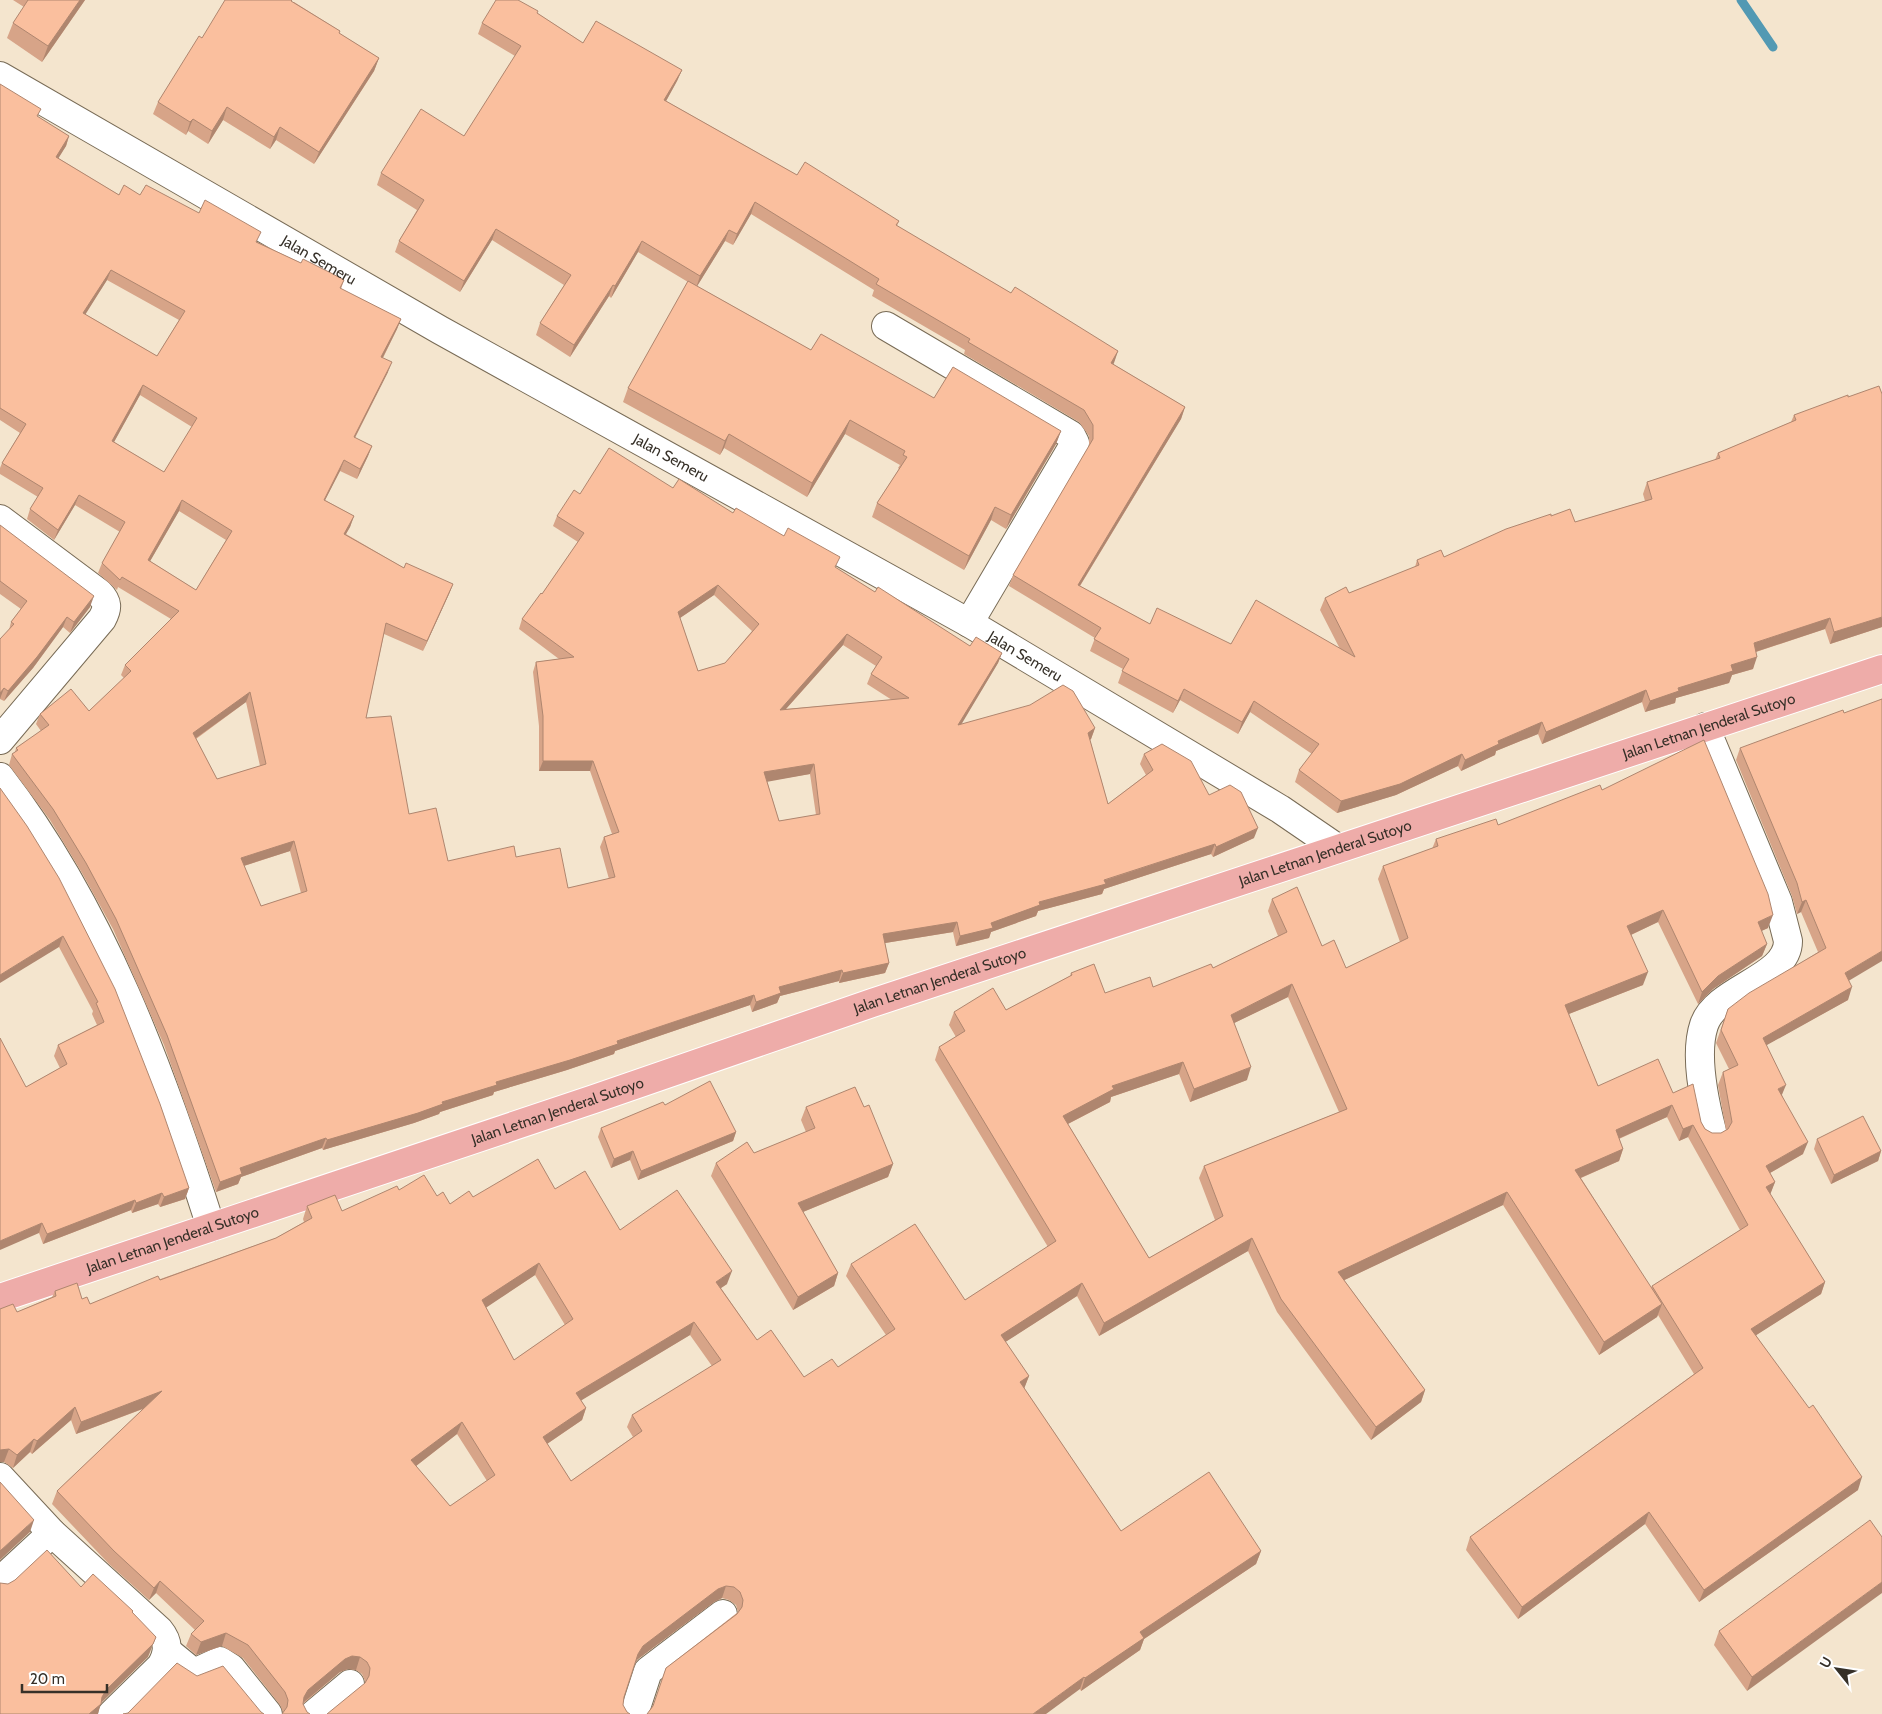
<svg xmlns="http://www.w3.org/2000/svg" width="1882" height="1714" font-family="Cabin,sans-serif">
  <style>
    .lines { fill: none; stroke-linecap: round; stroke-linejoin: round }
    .stream { stroke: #5299b3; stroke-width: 9 }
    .minor-casing { stroke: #786b56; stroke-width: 30 }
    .major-casing { stroke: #fff; stroke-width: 30 }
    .minor { stroke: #fff; stroke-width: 28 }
    .major { stroke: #eeaca9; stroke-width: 28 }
    .wall { fill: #d7a488; fill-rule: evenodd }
    .shaded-wall { fill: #af866f }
    .building { fill: #fabf9e; stroke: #af866f; fill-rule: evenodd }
    .labels { text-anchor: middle; stroke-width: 4; stroke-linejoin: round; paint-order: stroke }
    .street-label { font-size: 15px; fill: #363028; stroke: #fff }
  </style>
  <rect width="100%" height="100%" fill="#f4e5ce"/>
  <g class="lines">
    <polyline class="stream" points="1741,0 1773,47"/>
    <g class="minor-casing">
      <g id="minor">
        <path id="s1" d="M0,76L440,330L969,623L1280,809L1337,848"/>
        <polyline points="886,326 1071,435 1075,443 969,623"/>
        <path d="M0,519L99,593C108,602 108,608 102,619L0,740"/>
        <path d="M1705,727L1778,902L1788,941C1788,979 1716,988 1704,1025C1694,1055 1704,1100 1712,1131"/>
        <path d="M0,777C102,909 161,1070 211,1227"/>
        <polyline points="0,1477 52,1533 0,1581"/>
        <path d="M52,1533L159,1630C169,1642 169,1652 161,1666L112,1714"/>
        <polyline points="167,1651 194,1673 220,1661 231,1668 268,1714"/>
        <polyline points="314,1714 350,1684"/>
        <polyline points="634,1714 648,1671 723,1614"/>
      </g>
    </g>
    <g class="major-casing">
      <g id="major">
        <path id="s2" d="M0,1298L594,1099L872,1003L1882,669"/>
      </g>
    </g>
    <use href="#minor" class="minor"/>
    <use href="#major" class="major"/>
  </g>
  <g class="wall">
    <polygon points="13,0 85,0 42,62 7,38 13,23 24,7"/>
    <polygon points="294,2 340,31 339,33 379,58 374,71 314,164 276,140 270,149 223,120 208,144 188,131 186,135 153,114 158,102"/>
    <polygon points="537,13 583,43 682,70 677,81 666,101 797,175 899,221 897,226 1011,293 1118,351 1113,364 1185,407 1181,419 1080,586 1150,624 1231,644 1340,649 1320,610 1325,598 1349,593 1415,567 1417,560 1444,557 1551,516 1575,522 1645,501 1643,494 1647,482 1715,460 1718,453 1791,422 1794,415 1882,627 1830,644 1825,629 1756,652 1753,669 1732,675 1729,683 1676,698 1675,703 1645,712 1642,702 1542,744 1538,734 1496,751 1495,755 1461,771 1458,766 1396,795 1337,813 1295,782 1299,770 1312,754 1250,712 1238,734 1180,700 1173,713 1118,683 1123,669 1090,651 1095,638 1009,586 1013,575 1089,446 1089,436 1079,422 964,354 965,350 872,296 874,290 751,214 733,245 725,241 697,286 811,350 934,398 1061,431 1056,444 1006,529 991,520 964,570 872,517 877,503 899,469 898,468 900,465 845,434 807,497 724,448 720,455 623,402 628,388 688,282 638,252 611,298 609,296 570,357 536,335 540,323 564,285 492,240 460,292 395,252 399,241 417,210 377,185 381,173 464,136 515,56 478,34 482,23"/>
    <path d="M0,84L38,117L69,136L66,146L58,158L119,195H140L199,213L257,242L301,263L344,280L341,289L401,319L397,329L383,358L388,372L355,438L372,446L368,456L357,479L340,471L325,500L354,516L350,527L346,534L404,568L453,584L449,594L423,651L384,634L366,718L409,814L448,861L516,857L568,888L609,879L600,847L604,837L612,834L590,771H539V726L533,672L536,662L559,659L519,629L522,619L542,594L578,542L553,526L557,516L580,494L673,488L733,513L836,568L875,592L970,646L1002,653L998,663L961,724L1095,728L1091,739L1090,740L1108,804L1146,775L1140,764L1144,754L1209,795L1254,838L1213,857L1211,854L1104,889L1102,894L1038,911L1036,916L991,932L989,938L956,946L953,932L885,943L889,963L885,973L839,983V981L780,996L777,1003L752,1012L750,1005L615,1051L614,1054L567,1070L494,1092L493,1095L440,1112L439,1114L414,1123L323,1150L322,1148L241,1177L238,1184L216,1192L164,1045L113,929L82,873L50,820L9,765L12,754L15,752L16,748L41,731L36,724L40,714L89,711L124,678L121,675L125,665L171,619L118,587L117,590L98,573L102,563L120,532L75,505L54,540L27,519L30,509L38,497L0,474V468L2,463L20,433L0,420ZM107,280L179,320L157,356L85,314ZM140,395L192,427L164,472L114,442ZM179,511L226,540L196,590L150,561ZM714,595L752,631L725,663L698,671L680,618ZM843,645L876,666L871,674L867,684L892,700L786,709ZM246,702L260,766L217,779L196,739ZM810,774L816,815L779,821L767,781ZM290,851L301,893L261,906L244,866Z"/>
    <polygon points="0,525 90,607 70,633 63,627 33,668 4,701 0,699 0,639 9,630 11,622 21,609 0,594"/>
    <path d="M1740,748L1849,980L1848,1000L1766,1045L1782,1095L1803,1154L1770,1173L1775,1182L1770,1194L1825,1282L1821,1294L1756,1335L1858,1490L1699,1602L1645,1524L1518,1619L1466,1550L1470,1537L1694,1374L1658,1315L1657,1317L1599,1355L1503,1205L1344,1280L1425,1390L1421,1402L1371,1440L1277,1312L1248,1251L1099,1336L1077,1296L1005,1342L1029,1376L1024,1388L1121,1531L1261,1551L1256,1564L1144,1639L1140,1650L1081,1691L1080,1689L649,1713L653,1708L666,1668L738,1612L736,1605L729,1600L722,1598L714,1602L638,1659L365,1683V1681L362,1674L356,1670L348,1669L340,1672L303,1704L283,1712L280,1705L243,1658L222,1646L196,1655L186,1646L191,1634L195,1630L156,1593L149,1600L109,1564L52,1504L57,1491L143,1409L76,1434L71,1420L32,1454L30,1452L13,1468L4,1462H0V1309L17,1312L52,1297L55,1291L82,1299L90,1304L276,1238L304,1222L303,1219L307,1206L342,1211L399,1190L437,1196L450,1204L473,1197L555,1189L620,1230L727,1284L721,1288L757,1340L804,1377L838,1367L886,1335L846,1276L851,1264L965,1300L1048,1247L935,1060L939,1047L956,1037L949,1025L954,1012L1006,1010L1070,976L1071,973L1105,993L1153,987L1213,968L1278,936L1268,911L1272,899L1346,968L1400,942L1378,879L1383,866L1432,849L1436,839L1498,825L1602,790L1768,928L1761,931L1767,944L1762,956L1713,989L1698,1004L1658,922L1631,935L1643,985L1569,1014L1598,1086L1673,1093L1701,1122L1705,1129L1712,1133H1721L1726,1130L1718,1085L1723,1072L1729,1069L1716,1043L1728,1009L1818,952L1801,912L1797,914L1792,896L1736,760ZM1288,997L1339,1112L1204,1166L1199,1178L1215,1220L1149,1258L1068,1124L1110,1102L1111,1097L1179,1074L1190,1102L1247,1080L1234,1023ZM1667,1117L1679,1141L1688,1137L1740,1230L1652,1286L1651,1288L1581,1178L1619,1161L1623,1149L1619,1139ZM535,1275L565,1325L514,1360L486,1307ZM690,1335L712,1366L632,1415L627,1427L633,1437L571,1481L547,1444L582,1420L586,1408L581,1400ZM457,1434L487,1481L450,1506L416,1466Z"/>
    <polygon points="0,788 189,1188 185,1199 160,1207 158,1204 132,1213 131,1210 43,1244 39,1233 26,1087 60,1068 54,1056 58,1045 97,1025 92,1014 93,1011 59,947"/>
    <polygon points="665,1105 736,1132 733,1141 638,1180 630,1160 611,1168 598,1137 601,1128"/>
    <polygon points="806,1107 864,1107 893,1164 888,1177 803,1212 838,1273 834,1286 793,1310 711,1176 716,1163 754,1153 806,1132 801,1120"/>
    <polygon points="1817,1139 1881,1151 1878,1161 1831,1184 1814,1149"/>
    <polygon points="1882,1537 1747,1691 1714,1645 1719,1631"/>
  </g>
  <g class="shaded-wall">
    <polygon points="80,0 85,0 42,62 48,46"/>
    <polygon points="379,58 374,71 314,164 319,152"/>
    <polygon points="682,70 677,81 660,112 664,100"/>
    <polygon points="227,107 223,120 208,144 212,131"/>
    <polygon points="193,119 188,131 186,135 190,122"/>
    <polygon points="280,127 276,140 270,149 274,137"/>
    <polygon points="69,136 66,146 53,167 56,157"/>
    <polygon points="755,202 751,214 733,245 737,234"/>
    <polygon points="496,229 492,240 460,292 464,281"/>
    <polygon points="729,230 725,241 696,288 700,276"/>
    <polygon points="642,241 638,252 611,298 615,286"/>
    <polygon points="111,270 107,280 80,323 83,313"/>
    <polygon points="613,285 609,296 570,357 574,345"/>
    <polygon points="401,319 397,329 378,367 381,357"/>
    <polygon points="1118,351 1114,363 1107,375 1111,363"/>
    <polygon points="392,362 388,372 350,447 354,437"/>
    <polygon points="143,385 140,395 109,451 112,441"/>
    <polygon points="1185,407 1181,419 1073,597 1078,585"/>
    <polygon points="850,420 845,434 807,497 812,483"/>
    <polygon points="1061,431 1056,444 1006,529 1011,515"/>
    <polygon points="729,434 724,448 720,455 725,441"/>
    <polygon points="372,446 368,456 357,479 360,469"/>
    <polygon points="344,460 340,471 320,510 324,500"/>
    <polygon points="79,495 75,505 54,540 58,530"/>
    <polygon points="182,500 179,511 145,570 148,560"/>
    <polygon points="995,507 991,520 964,570 969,556"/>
    <polygon points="354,516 350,527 340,544 344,534"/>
    <polygon points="453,584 449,594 423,651 427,641"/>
    <polygon points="718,585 714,595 674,622 678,612"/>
    <polygon points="94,596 90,607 70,633 74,622"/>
    <polygon points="67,617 63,627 33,668 4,701 8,691"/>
    <polygon points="1882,617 1882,627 1830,644 1834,632"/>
    <polygon points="1830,618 1825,629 1749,654 1754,643"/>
    <polygon points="847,634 843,645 776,720 780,710"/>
    <polygon points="1002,653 998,663 955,735 958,725"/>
    <polygon points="1757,657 1753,669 1732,675 1729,683 1676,698 1675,703 1645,712 1650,701 1731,665"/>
    <polygon points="4,688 0,699 0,693"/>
    <polygon points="1184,689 1180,700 1173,713 1178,701"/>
    <polygon points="1646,690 1642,702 1542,744 1546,732"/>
    <polygon points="250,692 246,702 189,743 193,733"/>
    <polygon points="1254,701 1250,712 1238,734 1242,722"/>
    <polygon points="1542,722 1538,734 1496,751 1495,755 1461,771 1465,760 1498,741"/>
    <polygon points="1095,728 1091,739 1084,743 1088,733"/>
    <polygon points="1462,754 1458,766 1396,795 1337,813 1341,801"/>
    <polygon points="543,761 593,761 590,771 539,771"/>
    <polygon points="814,764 810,774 760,783 764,772"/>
    <polygon points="1258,828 1254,838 1213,857 1216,847"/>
    <polygon points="294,841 290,851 237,868 241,858"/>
    <polygon points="1215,844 1211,854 1104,889 1102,894 1038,911 1036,916 991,932 989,938 956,946 960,936 991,923 1039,902"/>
    <polygon points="1806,900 1801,912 1797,914 1802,902"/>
    <polygon points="1663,910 1658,922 1622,939 1627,926"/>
    <polygon points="1773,915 1768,928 1753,935 1758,922"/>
    <polygon points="957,922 953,932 879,944 883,934"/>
    <polygon points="63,936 59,947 0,983 0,975"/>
    <polygon points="1767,944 1762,956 1713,989 1698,1004 1702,992 1718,976"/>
    <polygon points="1882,951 1882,961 1840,986 1845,973"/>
    <polygon points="889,963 885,973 839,983 843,973"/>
    <polygon points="842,970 839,981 780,996 777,1003 752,1012 756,1002 779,987"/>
    <polygon points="1648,972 1643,985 1561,1017 1565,1005"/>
    <polygon points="1292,984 1288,997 1226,1027 1231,1015"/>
    <polygon points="1852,987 1848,1000 1758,1050 1763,1038"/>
    <polygon points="754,995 750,1005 615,1051 614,1054 567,1070 494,1092 493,1095 440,1112 439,1114 414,1123 323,1150 327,1140 442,1102 496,1082"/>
    <polygon points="1183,1062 1179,1074 1111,1097 1110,1102 1058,1129 1063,1116 1112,1086"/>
    <polygon points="1251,1067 1247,1080 1190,1102 1194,1089"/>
    <polygon points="1786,1085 1781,1097 1778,1089"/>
    <polygon points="1672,1105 1667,1117 1611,1142 1616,1130"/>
    <polygon points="1693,1125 1688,1137 1679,1141 1683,1129"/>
    <polygon points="736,1132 733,1141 638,1180 641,1171"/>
    <polygon points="326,1138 322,1148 241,1177 238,1184 216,1192 220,1182 240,1168"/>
    <polygon points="1808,1142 1803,1154 1761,1178 1766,1166"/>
    <polygon points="1623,1149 1619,1161 1571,1182 1575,1170"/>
    <polygon points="633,1151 630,1160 611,1168 614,1159"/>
    <polygon points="1881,1151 1878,1161 1831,1184 1834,1175"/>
    <polygon points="893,1164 888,1177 793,1216 798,1203"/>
    <polygon points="1775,1182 1770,1195 1766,1187"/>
    <polygon points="189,1188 185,1199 160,1207 164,1197"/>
    <polygon points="1507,1192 1503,1205 1334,1285 1338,1272"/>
    <polygon points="162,1193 158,1204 132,1213 136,1203"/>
    <polygon points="135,1200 131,1210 43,1244 47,1234"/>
    <polygon points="42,1223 39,1233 0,1250 0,1241"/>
    <polygon points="1252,1238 1248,1251 1099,1336 1104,1323"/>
    <polygon points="539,1263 535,1275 478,1313 482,1300"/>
    <polygon points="732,1271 727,1284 712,1294 716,1282"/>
    <polygon points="838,1273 834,1286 793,1310 798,1297"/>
    <polygon points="1825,1282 1821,1294 1747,1341 1751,1329"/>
    <polygon points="1082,1283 1077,1296 996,1348 1001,1335"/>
    <polygon points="1662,1304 1657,1317 1599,1355 1604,1342"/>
    <polygon points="694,1322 690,1335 572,1406 576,1393"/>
    <polygon points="1029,1376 1024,1389 1020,1382"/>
    <polygon points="1425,1390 1421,1402 1371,1440 1376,1427"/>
    <polygon points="162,1391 158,1403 76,1434 81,1422"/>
    <polygon points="75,1407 71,1420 32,1454 37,1441"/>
    <polygon points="586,1408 582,1420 538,1450 543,1437"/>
    <polygon points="462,1422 457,1434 407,1473 411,1460"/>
    <polygon points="34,1439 30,1452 13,1468 17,1455"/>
    <polygon points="9,1449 4,1462 0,1462 0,1450"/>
    <polygon points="1862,1477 1858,1490 1699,1602 1704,1590"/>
    <polygon points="1649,1512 1645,1524 1518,1619 1522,1607"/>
    <polygon points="34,1520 30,1532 0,1560 0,1551"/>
    <polygon points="1261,1551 1256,1564 1144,1639 1140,1650 1081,1691 1085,1678 1140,1632"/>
    <polygon points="160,1581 156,1593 149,1600 154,1588"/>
    <polygon points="1882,1582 1882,1593 1747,1691 1752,1677"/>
    <polygon points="726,1586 722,1598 714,1602 638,1659 633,1666 638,1654 643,1646 718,1589"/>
    <polygon points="226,1633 222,1646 196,1655 201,1642"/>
    <polygon points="156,1637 148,1657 101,1703 98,1714 89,1714 106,1690"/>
    <polygon points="352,1656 360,1657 356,1670 348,1669 340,1672 304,1702 299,1709 304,1697 308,1690 345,1659"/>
    <polygon points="1084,1677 1080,1689 1046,1714 1033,1714"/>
  </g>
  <g class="building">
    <polygon points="28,0 80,0 48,46 13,23"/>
    <polygon points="225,0 292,0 291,1 340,31 339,33 379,58 319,152 280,127 274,137 227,107 212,131 193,119 190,122 158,102 199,36 202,38"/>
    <polygon points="496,0 518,0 538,11 537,13 583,43 596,21 682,70 664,100 797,175 805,162 899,221 896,225 1011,293 1015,287 1118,351 1111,363 1185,407 1078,585 1150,624 1157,608 1231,644 1256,600 1355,657 1325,598 1346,587 1349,593 1419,565 1417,560 1441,550 1444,557 1506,529 1551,514 1551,516 1570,509 1575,522 1652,499 1647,482 1720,458 1718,453 1796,420 1794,415 1848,395 1848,397 1879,386 1882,394 1882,617 1834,632 1830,618 1754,643 1757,657 1731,665 1733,671 1678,688 1679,691 1650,701 1646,690 1546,732 1542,722 1498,741 1499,744 1465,760 1462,754 1400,784 1341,801 1299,770 1319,744 1254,701 1242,722 1184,689 1178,701 1122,671 1129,659 1094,639 1101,628 1013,575 1093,439 1093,425 1084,410 968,342 970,339 876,284 879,279 755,202 737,234 729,230 700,276 642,241 615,286 613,285 574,345 540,323 571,275 496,229 464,281 399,241 424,200 381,173 421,109 464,136 521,46 482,23"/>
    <path d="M0,84L41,109L37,116L69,136L56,157L119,195L124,185L140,195L146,185L199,213L205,200L261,232L256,242L301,263L303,259L331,273L344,280L340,288L401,319L381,357L392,362L354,437L372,446L360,469L344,460L324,500L354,516L344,534L404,568L406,563L453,584L427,641L386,623L366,718L391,716L409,814L436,808L448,861L514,846L516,857L560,848L568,888L615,877L604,837L619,832L593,761H543V716L536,662L574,657L522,619L541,593L542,594L584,533L557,516L574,490L580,494L609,448L673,488L679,479L733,513L736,508L784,536L788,528L840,557L835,567L875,592L878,587L970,646L976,637L1002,653L958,725L1030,705L1063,685L1073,691L1095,728L1088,733L1108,804L1153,770L1144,754L1162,744L1191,761L1209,795L1230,785L1241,792L1258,828L1216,847L1215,844L1104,880L1106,884L1039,902L1040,905L991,923L993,928L960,936L957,922L883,934L889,963L843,973L842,970L779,987L781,993L756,1002L754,995L617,1041L618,1044L570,1060L496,1082L497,1085L442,1102L443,1104L418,1113L327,1140L326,1138L240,1168L242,1174L220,1182L167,1035L116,919L86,863L53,809L12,754L18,750L16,748L49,725L40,714L71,689L89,711L131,671L125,665L179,611L122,577L120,580L102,563L125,522L79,495L58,530L30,509L43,488L2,463L26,424L0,408ZM111,270L185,311L157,356L83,313ZM143,385L197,418L164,472L112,441ZM182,500L232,531L196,590L148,560ZM718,585L759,624L725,663L698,671L678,612ZM847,634L882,657L871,674L909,698L780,710ZM250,692L266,764L217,779L193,733ZM814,764L820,814L779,821L764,772ZM294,841L307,891L261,906L241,858Z"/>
    <polygon points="688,281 811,350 821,334 934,398 953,367 1061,431 1011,515 995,507 969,556 877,503 907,457 903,455 905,451 850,420 812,483 729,434 725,441 628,388"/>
    <polygon points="0,525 94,596 74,622 67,617 37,657 8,691 4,688 0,693 0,639 14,624 11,622 27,601 0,581"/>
    <path d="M1882,699V951L1845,973L1852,987L1763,1038L1786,1085L1778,1089L1808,1142L1766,1166L1775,1182L1766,1187L1825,1282L1751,1329L1809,1408L1813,1405L1862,1477L1704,1590L1649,1512L1522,1607L1470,1537L1703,1368L1652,1286L1748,1225L1693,1125L1683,1129L1672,1105L1616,1130L1623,1149L1575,1170L1662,1304L1604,1342L1507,1192L1338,1272L1425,1390L1376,1427L1281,1299L1252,1238L1104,1323L1082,1283L1001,1335L1029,1376L1020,1382L1121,1531L1209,1472L1261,1551L1140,1632L1144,1638L1085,1678L1084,1677L1033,1714H647L653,1706L666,1668L737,1614L742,1607L743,1600L740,1592L734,1587L726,1586L718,1589L643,1646L638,1654L624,1697L623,1705L627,1712L630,1714H327L365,1683L369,1676L370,1668L367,1662L360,1657L352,1656L345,1659L308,1690L304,1697L303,1704L307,1712L310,1714H282L287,1707L288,1700L285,1692L248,1645L226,1633L201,1642L191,1634L204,1621L160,1581L154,1588L114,1551L57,1491L162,1391L81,1422L75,1407L37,1441L34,1439L17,1455L9,1449L0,1450V1309L13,1304L17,1312L56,1296L55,1291L77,1283L82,1299L87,1297L90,1304L158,1276L160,1280L276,1238L312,1218L307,1206L335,1195L342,1211L397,1186L399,1190L424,1175L437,1196L443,1192L450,1204L469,1191L473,1197L538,1159L555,1189L585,1171L620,1230L677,1190L732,1271L716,1282L757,1340L771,1330L804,1377L832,1359L838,1367L895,1329L851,1264L915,1224L965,1300L1056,1241L939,1047L965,1031L954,1012L993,988L1006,1010L1072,975L1071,973L1094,964L1105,993L1150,977L1153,987L1211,964L1213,968L1287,932L1272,899L1297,887L1322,946L1334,940L1346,968L1408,938L1383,866L1438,846L1436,839L1496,819L1498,825L1600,785L1602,790L1704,740L1768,894L1773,915L1758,922L1767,944L1718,976L1702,992L1663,910L1627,926L1648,972L1565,1005L1598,1086L1658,1059L1673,1093L1693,1084L1701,1122L1705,1129L1712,1133H1721L1728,1129L1732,1122L1723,1072L1738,1065L1721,1030L1728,1009L1749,993L1826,948L1806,900L1802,902L1797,883L1740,748L1843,710L1844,713ZM1292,984L1347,1109L1204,1166L1223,1216L1149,1258L1063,1116L1114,1089L1112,1086L1183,1062L1194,1089L1251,1067L1231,1015ZM539,1263L573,1319L514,1360L482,1300ZM694,1322L721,1360L632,1415L642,1431L571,1481L543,1437L586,1408L576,1393ZM462,1422L495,1475L450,1506L411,1460Z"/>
    <polygon points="0,788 27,826 59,878 115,989 160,1104 189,1188 164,1197 162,1193 136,1203 135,1200 47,1234 42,1223 0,1241 0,1038 26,1087 67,1064 58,1045 104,1022 96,1003 98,1002 63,936 0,975"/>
    <polygon points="710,1081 736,1132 641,1171 633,1151 614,1159 601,1128 663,1102 665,1105"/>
    <polygon points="855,1087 864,1107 869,1105 893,1164 798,1203 838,1273 798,1297 716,1163 747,1142 754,1153 815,1128 806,1107"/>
    <polygon points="1863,1116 1881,1151 1834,1175 1817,1139"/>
    <polygon points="0,1482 34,1520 0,1551"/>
    <polygon points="1870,1520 1882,1537 1882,1582 1752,1677 1719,1631"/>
    <polygon points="47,1550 81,1587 93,1574 133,1611 132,1612 156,1637 153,1644 106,1690 102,1697 101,1704 89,1714 0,1714 0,1583 8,1584 15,1580"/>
    <polygon points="177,1663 197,1676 223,1666 261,1712 264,1714 123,1714 128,1713"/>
  </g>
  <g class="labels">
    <g class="street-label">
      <text dy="5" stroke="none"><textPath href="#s1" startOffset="368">Jalan Semeru</textPath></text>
      <text dy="5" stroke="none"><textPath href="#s1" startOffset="772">Jalan Semeru</textPath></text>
      <text dy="5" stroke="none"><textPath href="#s1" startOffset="1178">Jalan Semeru</textPath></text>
      <text dy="5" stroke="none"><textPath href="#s2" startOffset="1802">Jalan Letnan Jenderal Sutoyo</textPath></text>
      <text dy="5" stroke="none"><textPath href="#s2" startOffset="1398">Jalan Letnan Jenderal Sutoyo</textPath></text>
      <text dy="5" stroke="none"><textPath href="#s2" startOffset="992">Jalan Letnan Jenderal Sutoyo</textPath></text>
      <text dy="5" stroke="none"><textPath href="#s2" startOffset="588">Jalan Letnan Jenderal Sutoyo</textPath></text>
      <text dy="5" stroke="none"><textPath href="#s2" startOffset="182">Jalan Letnan Jenderal Sutoyo</textPath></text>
    </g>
  </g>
  <g transform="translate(1837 1669) rotate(300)" stroke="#ffffff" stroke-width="4" paint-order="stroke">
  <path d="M0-4L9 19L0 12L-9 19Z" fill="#363028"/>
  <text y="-8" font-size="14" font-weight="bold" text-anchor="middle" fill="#363028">U</text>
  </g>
  <path d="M22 1684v8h85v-8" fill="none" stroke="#363028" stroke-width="2.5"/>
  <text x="30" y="1684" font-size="15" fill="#363028" stroke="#ffffff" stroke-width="4" paint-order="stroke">20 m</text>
</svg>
